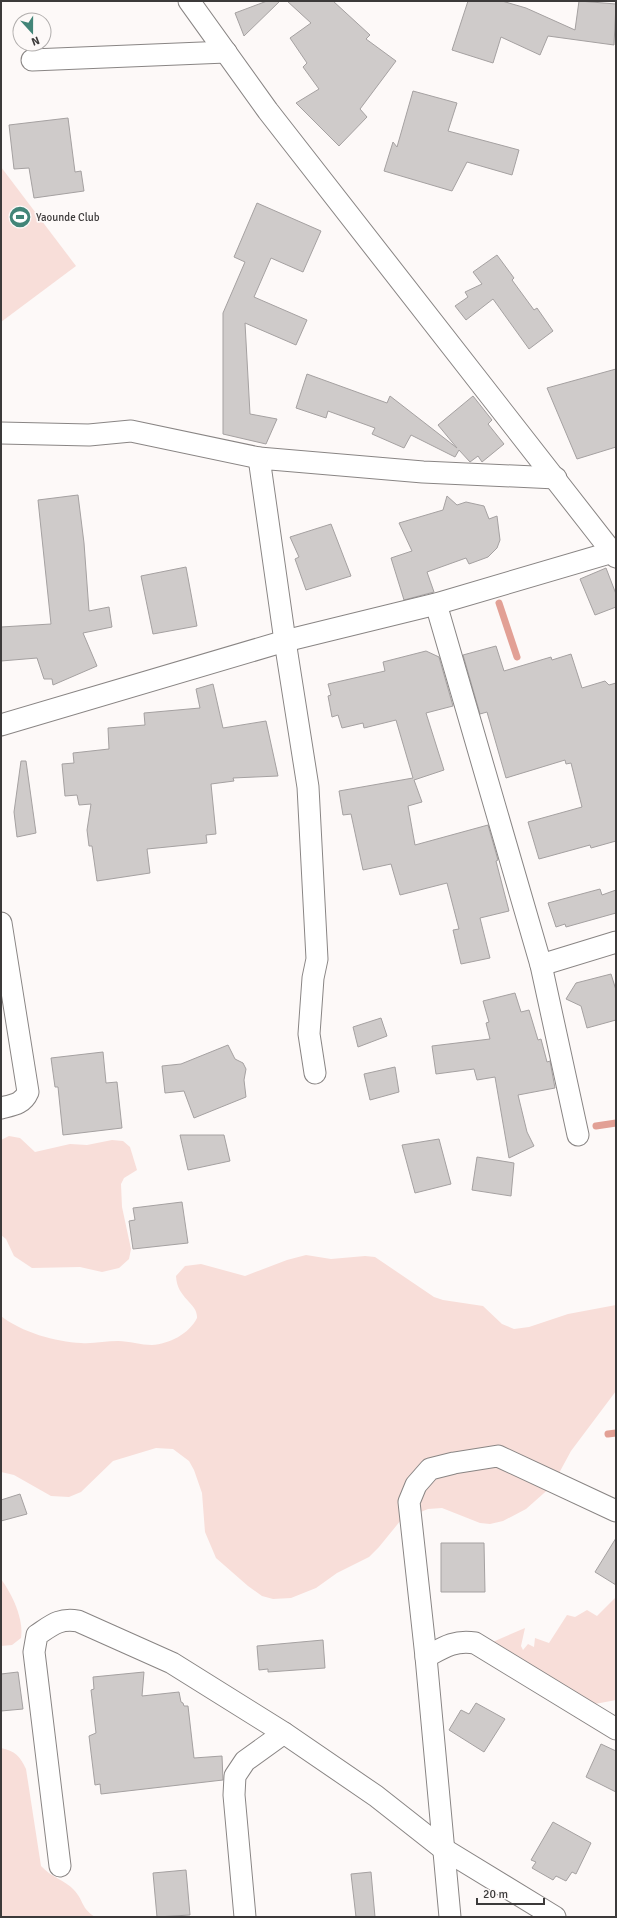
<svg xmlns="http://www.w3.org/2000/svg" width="617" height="1918" font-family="Signika,sans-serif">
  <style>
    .green { fill: #f8ded9 }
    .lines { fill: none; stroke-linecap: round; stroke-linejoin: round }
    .stream { stroke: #e2a095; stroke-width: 7 }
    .building { fill: #cfcbca; stroke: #a5a1a1 }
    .street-casing { stroke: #898584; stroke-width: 23 }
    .street { stroke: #fff; stroke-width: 21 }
    .labels { text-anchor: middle; stroke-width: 3.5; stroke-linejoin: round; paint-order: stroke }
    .poi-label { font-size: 11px; fill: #3c3a3a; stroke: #fdf9f8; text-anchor: start }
  </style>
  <rect width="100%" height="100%" fill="#fdf9f8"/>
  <g class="green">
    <polygon points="1,167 76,266 1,322"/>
    <polygon points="9,1136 20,1138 35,1152 70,1144 87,1145 112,1140 123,1141 130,1147 137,1170 124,1178 121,1184 122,1207 131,1249 129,1259 119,1268 102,1272 80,1267 32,1268 14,1256 6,1239 1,1235 1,1140"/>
    <path d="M306,1255L331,1259L365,1256L375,1257L434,1297L443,1300L483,1306L502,1324L514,1329L529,1327L568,1314L616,1305V1391L571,1451L552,1486L526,1509L503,1521L490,1524L480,1523L442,1508L428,1509L401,1520L379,1547L369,1557L337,1573L316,1588L291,1598L273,1599L262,1596L248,1586L216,1558L205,1532L202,1493L194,1470L189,1461L173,1449L156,1448L113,1461L81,1492L69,1497L51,1496L14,1475L1,1472V1316C21,1332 56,1342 81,1343C93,1344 106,1341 118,1341C129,1341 141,1345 152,1345C169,1344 189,1334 197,1318C198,1303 177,1299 176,1276L185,1266L201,1264L245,1276L287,1260Z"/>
    <path d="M1,1579C12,1594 24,1619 21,1638L12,1645L1,1646Z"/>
    <polygon points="616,1597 616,1700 595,1704 481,1647 525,1628 521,1646 523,1650 528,1644 534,1647 535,1638 549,1643 567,1615 575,1617 587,1610 597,1616"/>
    <path d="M1,1748C15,1751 20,1756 26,1769L41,1866C51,1877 66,1881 74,1890C84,1901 81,1908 95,1917H1Z"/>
  </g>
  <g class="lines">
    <g class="stream">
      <polyline points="499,603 517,657"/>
      <polyline points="596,1126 616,1123"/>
      <polyline points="608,1434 616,1433"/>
    </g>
  </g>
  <g class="building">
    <polygon points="267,1 280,1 244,36 235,13"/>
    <polygon points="287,1 333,1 370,35 366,39 396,61 360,109 367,117 339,146 296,103 319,89 303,67 307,63 290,38 311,23"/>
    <polygon points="468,1 502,1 526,8 575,30 579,1 616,4 614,45 548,36 540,55 501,37 493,63 452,50"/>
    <polygon points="413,91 457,103 448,131 519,150 512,175 467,162 452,191 384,171 393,142 397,147"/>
    <polygon points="68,118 75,172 81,171 84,191 34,198 29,168 14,169 9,125"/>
    <polygon points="257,203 321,231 303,272 271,258 254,297 307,320 296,345 245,323 250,414 277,419 266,444 223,434 223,313 245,262 234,257"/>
    <polygon points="497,255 514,278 512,280 534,310 537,308 553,331 529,349 493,299 466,320 455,306 468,297 465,292 482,284 473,272"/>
    <polygon points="616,369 616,447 577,459 547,388"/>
    <polygon points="307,374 387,403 390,396 457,448 438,425 473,396 492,420 488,424 504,444 482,462 478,456 470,462 459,450 455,457 411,435 404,448 372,434 375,428 328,411 326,418 296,408"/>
    <polygon points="78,495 84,543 89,611 109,607 112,627 83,633 97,666 53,685 52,679 44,679 37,658 1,661 1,627 51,624 38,500"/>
    <polygon points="447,496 457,505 466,502 484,506 489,519 497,516 500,540 497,548 488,557 469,564 466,558 427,572 434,592 404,600 391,558 412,551 399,523 443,510"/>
    <polygon points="331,524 351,576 306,590 295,559 299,557 290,537"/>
    <polygon points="186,567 197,626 153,634 141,576"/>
    <polygon points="606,568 616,594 616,607 595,615 580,579"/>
    <polygon points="496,646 504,671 551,657 552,660 571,654 582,688 605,681 609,685 616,683 616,841 591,848 590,845 539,859 528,822 582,807 571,763 566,764 565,760 506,778 487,712 480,714 463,655"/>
    <polygon points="426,651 439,657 453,706 426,713 444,770 414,780 422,802 408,806 415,845 488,825 498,860 496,861 509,911 480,918 490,958 461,964 453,930 459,929 447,883 400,895 391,864 363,870 351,814 343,815 339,791 413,778 396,720 364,728 363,723 342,728 338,715 332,717 328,696 331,695 328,684 385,671 383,662"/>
    <polygon points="213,684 223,728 266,721 278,776 233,778 234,781 211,784 216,834 206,835 207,843 147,849 150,873 97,881 92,846 89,846 87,830 91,804 79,805 77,795 65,796 62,764 74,763 73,753 109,749 108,728 145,725 144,713 200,708 196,689"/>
    <polygon points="21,761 26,761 36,833 17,837 14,812"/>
    <polygon points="600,889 602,895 616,890 616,913 566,927 565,924 556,927 548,903"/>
    <polygon points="611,974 616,990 616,1020 587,1028 581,1006 566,999 576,983"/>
    <polygon points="515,993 521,1012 529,1010 538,1040 541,1039 547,1062 550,1061 555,1088 518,1095 527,1132 534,1146 509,1158 495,1077 477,1080 474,1069 436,1074 432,1046 490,1039 486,1023 489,1022 483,1001"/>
    <polygon points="381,1018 387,1036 358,1047 353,1027"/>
    <polygon points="228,1045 235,1059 243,1063 246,1069 244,1080 246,1097 194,1118 184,1091 165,1093 162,1066 181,1064"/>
    <polygon points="103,1052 106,1083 117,1082 122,1128 63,1135 58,1087 55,1087 51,1058"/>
    <polygon points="395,1067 399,1092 370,1100 364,1074"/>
    <polygon points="180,1135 224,1135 230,1161 188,1170"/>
    <polygon points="439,1139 451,1184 415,1193 402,1145"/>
    <polygon points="477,1157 514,1163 511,1196 472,1190"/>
    <polygon points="182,1202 188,1243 133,1249 129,1221 135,1220 133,1208"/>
    <polygon points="20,1494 27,1514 1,1521 1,1500"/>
    <polygon points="616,1538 616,1585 595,1572"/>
    <polygon points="441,1543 484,1543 485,1592 441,1592"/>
    <polygon points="323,1640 325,1668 268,1672 268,1669 259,1670 257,1646"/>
    <polygon points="18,1672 23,1709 1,1711 1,1674"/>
    <polygon points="144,1672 142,1696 179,1692 181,1702 183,1703 184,1706 188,1706 194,1758 222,1756 223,1780 101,1794 100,1784 95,1785 89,1736 96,1733 91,1690 94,1689 93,1677"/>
    <polygon points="476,1703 505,1719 484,1752 449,1730 461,1710 469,1714"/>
    <polygon points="601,1744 616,1751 616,1792 586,1777"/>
    <polygon points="553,1822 591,1843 576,1874 572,1872 566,1881 556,1876 553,1880 532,1868 536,1862 531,1860"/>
    <polygon points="186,1870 190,1915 157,1917 153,1873"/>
    <polygon points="371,1872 375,1917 356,1917 351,1874"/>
  </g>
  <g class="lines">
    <g class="street-casing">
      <g id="street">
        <polyline points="189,1 268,111 616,557"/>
        <polyline points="32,60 226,52"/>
        <polyline points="1,433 89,435 131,431 259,458"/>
        <polyline points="436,604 541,965 578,1135"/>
        <polyline points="1,725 285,641 436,604 616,551"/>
        <path d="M1,923L28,1092C23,1104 13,1105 1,1108"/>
        <polyline points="541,965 616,942"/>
        <polyline points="315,1073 309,1034 313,978 317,959 308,787 285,641 259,458 423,472 556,478"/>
        <path d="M426,1657C444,1647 454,1640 475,1643L616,1729"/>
        <path d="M60,1866L34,1652L37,1635C52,1625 59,1618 78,1621L172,1663L284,1733L376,1796L442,1848L555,1917"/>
        <polyline points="245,1917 234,1795 235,1776 245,1761 284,1733"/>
        <polyline points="450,1917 426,1657 409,1502 416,1485 430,1469 454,1463 498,1456 616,1511"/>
      </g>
    </g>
    <use href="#street" class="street"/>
  </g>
  <defs>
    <g id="stadium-disc" transform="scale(1.15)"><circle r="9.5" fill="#428578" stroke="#fdf9f8"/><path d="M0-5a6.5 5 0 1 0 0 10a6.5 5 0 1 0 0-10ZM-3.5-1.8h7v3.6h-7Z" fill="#fff"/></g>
  </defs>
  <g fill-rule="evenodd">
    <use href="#stadium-disc" x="20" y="217"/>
  </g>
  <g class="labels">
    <g class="poi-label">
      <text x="36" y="221">Yaounde Club</text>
    </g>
  </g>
  <rect width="617" height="1918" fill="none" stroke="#3c3a3a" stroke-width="4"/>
  <g transform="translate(32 32) rotate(159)"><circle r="19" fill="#fdf9f8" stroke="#b0adac"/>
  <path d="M0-3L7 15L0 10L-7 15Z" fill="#428578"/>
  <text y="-6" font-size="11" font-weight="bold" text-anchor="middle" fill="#3c3a3a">N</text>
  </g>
  <path d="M477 1898v6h67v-6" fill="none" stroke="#3c3a3a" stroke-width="2"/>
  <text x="483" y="1898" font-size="12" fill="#3c3a3a" stroke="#fdf9f8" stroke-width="3" paint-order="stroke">20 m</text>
</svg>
